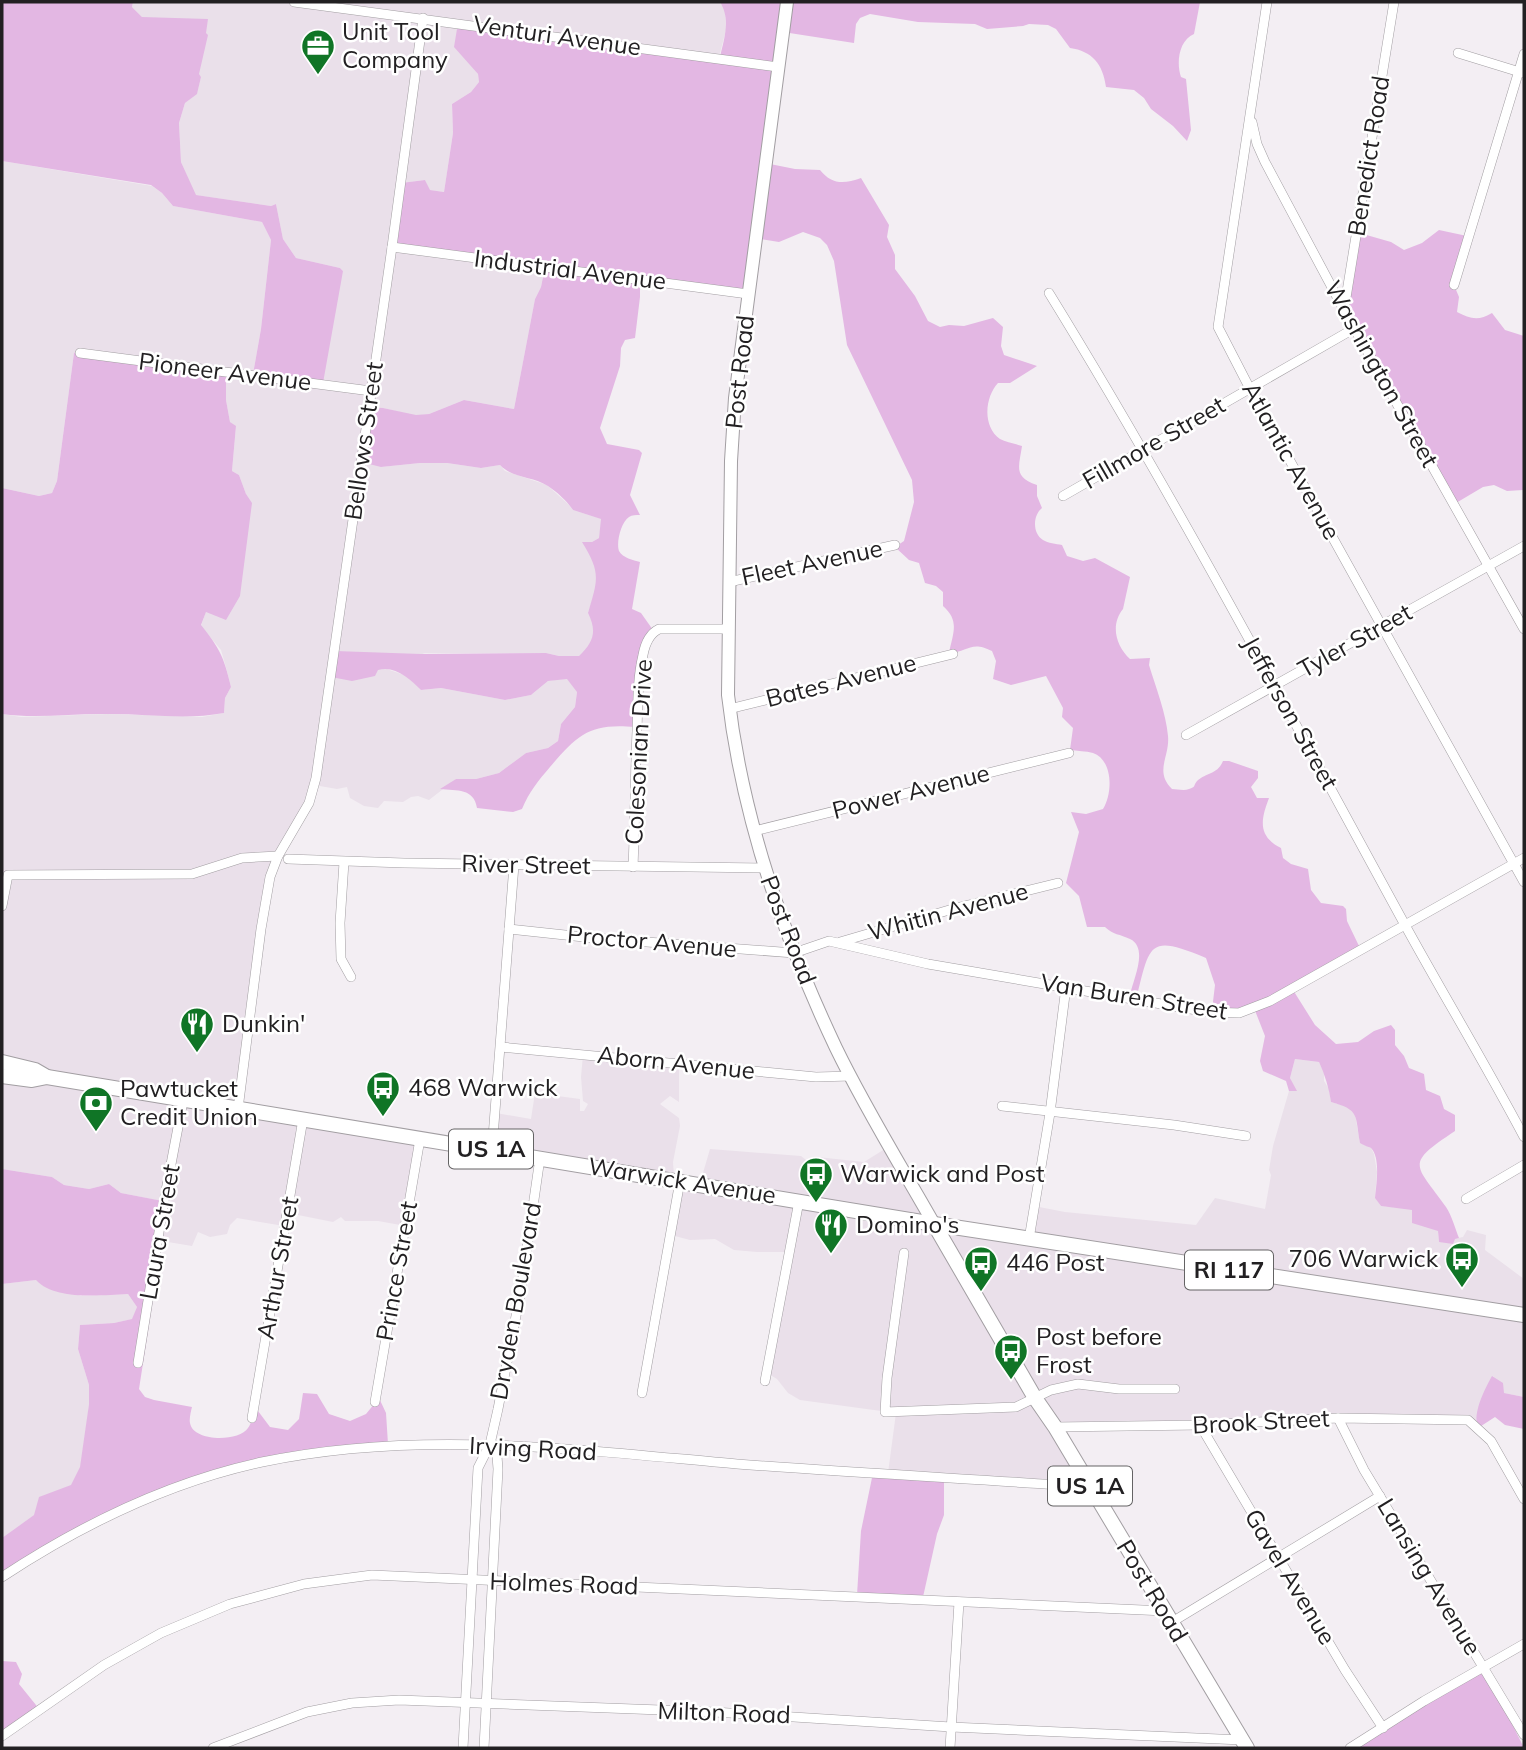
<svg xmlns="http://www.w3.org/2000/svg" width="1526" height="1750" font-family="Mulish,sans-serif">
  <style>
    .built { fill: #eae0ea }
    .green { fill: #e3b7e3 }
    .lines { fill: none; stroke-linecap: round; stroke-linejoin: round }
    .minor-casing { stroke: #a29ea2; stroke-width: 10 }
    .secondary-casing { stroke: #a29ea2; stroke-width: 14 }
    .primary-casing { stroke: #a29ea2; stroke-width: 16 }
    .minor { stroke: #fff; stroke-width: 9 }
    .secondary { stroke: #fff; stroke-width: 12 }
    .primary { stroke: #fff; stroke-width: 14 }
    .labels { text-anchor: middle; stroke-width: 5; stroke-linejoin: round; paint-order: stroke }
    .shield { fill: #fff; stroke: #646364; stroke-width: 2 }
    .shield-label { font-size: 23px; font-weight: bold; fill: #222022 }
    .poi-label { font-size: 24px; fill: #222022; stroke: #fff; text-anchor: start }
    .street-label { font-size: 24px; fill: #222022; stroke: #fff }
  </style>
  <rect width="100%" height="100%" fill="#f3eef3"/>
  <g class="built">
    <polygon points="133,2 720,2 725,9 726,30 719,57 471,64 478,74 479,82 471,92 452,104 453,133 444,192 429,190 425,180 401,183 545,266 541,287 535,299 514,409 464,400 429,414 416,416 383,408 381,467 420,463 447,463 481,468 500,465 505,471 547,485 568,504 573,510 602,519 599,538 592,542 583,542 596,565 596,588 588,613 595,627 591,646 579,656 559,656 546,653 425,653 378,670 384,668 407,676 421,690 441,688 505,700 531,695 548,681 567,678 577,691 575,707 561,724 558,741 548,748 526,753 499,773 476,779 456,779 429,800 418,796 411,797 403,802 384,801 378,808 364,806 350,798 347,787 337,789 314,785 302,814 272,856 259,933 237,1105 420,1139 406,1226 378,1221 345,1221 341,1217 333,1222 288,1213 284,1226 237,1218 230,1225 227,1234 210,1237 198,1232 192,1246 162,1241 167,1202 121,1193 109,1184 89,1189 64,1185 52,1177 2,1169 2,714 21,717 108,714 202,717 224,713 225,698 231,687 227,671 221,650 201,626 246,494 239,475 232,471 236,427 230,422 226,400 226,372 74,353 57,481 52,493 39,496 2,488 2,161 152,186 162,193 173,206 262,222 271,240 261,329 253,374 343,271 340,268 296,258 283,239 276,204 271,206 195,195 181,162 179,123 185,103 197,93 201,77 132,7"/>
    <polygon points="583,1055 679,1065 679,1102 670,1096 660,1104 679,1118 680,1126 673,1162 674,1176 492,1149 496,1113 531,1119 535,1093 580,1099 580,1111 584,1111 588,1104 583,1101 581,1077"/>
    <polygon points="1295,1059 1319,1062 1324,1073 1324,1081 1329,1089 1331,1102 1349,1107 1355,1114 1360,1143 1371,1148 1374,1154 1377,1172 1375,1197 1381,1206 1412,1209 1413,1213 1438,1231 1439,1242 1463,1237 1467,1230 1486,1235 1485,1250 1524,1279 1524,1397 1503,1393 1493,1376 1475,1423 1468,1417 1055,1427 1087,1485 888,1473 896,1413 800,1400 788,1393 777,1379 767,1373 788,1252 757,1252 734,1250 715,1239 690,1240 671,1235 680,1182 700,1183 710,1149 801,1156 806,1160 805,1169 812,1170 817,1157 864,1162 888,1147 933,1224 1028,1237 1034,1206 1065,1212 1196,1225 1215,1198 1265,1209 1271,1175 1269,1170 1273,1146 1289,1091 1296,1091 1290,1078"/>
    <polygon points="36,1280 81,1296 128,1294 137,1307 133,1319 114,1323 80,1325 78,1349 89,1385 89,1404 83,1464 75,1486 2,1538 2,1284"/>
  </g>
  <g class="green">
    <polygon points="2,2 133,2 132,7 142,17 208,19 206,33 208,35 199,74 201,77 197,94 185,103 179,123 181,162 196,195 271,206 276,204 283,239 296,258 340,268 343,271 323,383 253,374 261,329 271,240 262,222 173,206 162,193 151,185 2,161"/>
    <path d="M720,2H1200L1194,34C1179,40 1176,63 1181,77L1186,79L1191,130L1187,141L1173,126L1151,109L1144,98L1134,90L1106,87C1103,64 1092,51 1070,48L1056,29L1048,25L1029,24L1023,26L987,29L975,24L918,22L870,14L860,18L856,24L854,43L783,32L765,163L795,169L820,170C832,185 844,184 861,178L889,225L887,237L895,255V269L915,296L928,321L940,327L949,325L964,326L993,318L1003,327L1001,346L1004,355L1037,366L1010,383H998C985,397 982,426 1000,439C1006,442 1016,444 1022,446C1019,467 1013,477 1037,485V496L1042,508C1033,515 1032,533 1043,540C1048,543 1056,544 1062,545L1067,556L1083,561L1095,558L1130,577L1123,609C1110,625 1116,646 1130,659L1150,658L1149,665C1156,688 1166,713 1168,736C1170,757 1154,771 1172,789C1177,789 1184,791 1189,789C1196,787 1193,786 1197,781C1207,772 1217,775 1223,761H1229L1258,771V778L1251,787L1257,798H1269C1261,819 1257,836 1281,848L1283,858L1291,864L1308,869L1311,890L1321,903L1343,906L1346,909L1347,921L1359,946L1293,990L1315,1025L1336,1044L1358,1042L1374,1031L1391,1025L1395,1030V1045L1404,1056L1409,1068L1424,1074L1426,1090L1440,1096L1444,1109L1455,1115V1131C1404,1165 1415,1163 1446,1207C1452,1216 1455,1228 1459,1238L1455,1239L1453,1244L1439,1242L1438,1231L1412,1223V1210L1381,1206L1375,1198C1376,1186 1381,1158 1371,1148C1371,1148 1361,1144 1360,1143C1355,1115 1360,1110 1331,1102C1329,1088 1325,1075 1319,1062L1295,1059L1290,1078L1297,1091H1289L1286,1081L1263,1071L1260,1061L1265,1036L1254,1008L1238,1012L1212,1010L1215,985L1206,958C1150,935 1150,942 1137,996L1130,995C1133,980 1149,948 1130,939C1120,934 1113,935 1105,927H1087L1079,896L1066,883L1079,832L1071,812L1086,814L1103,809C1113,793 1113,760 1093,753C1086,751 1077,751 1070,750L1073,728L1062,717L1063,708L1046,676L1011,685L993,679L996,661L992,651C971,640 968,652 949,653C953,633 960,621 943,606V592L936,586L925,583L919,563L909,560L895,547L904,541L914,502L912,480L847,345L834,261L827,245L820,238L803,232L779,242L755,238L746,293L640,280V297L635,338L625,340L621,348L620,366L600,428L607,444L639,450L642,453L630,495L640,515C636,515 632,515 629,517C621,522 616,543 619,551C623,558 633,560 640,562L632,609L641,613L653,630L647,639L635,727C590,723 578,734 550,767C538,781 529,792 522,809L513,812L477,808C474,788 457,791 440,789L456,779H476L499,773L526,753L548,748L558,741L561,724L575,707L577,692L567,679L548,681L531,695L505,700L441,688L421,690C410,679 395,665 378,670L375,676L352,681L331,677L335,651L421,654L546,653L559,656H579C594,642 597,631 588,613C598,579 601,573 582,542H592L599,538L601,519L573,510C567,501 557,492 548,486C533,476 512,478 500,465L481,468L447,463H420L381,467L361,462L368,407L383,408L416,415L429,414L464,400L514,409L535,299L541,287L545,267L392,246L401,183L425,180L430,190L444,192L453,133L452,104L471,92L479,82L478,74L454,47L458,23L720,57C724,39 731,19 720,2Z"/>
    <path d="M1439,230L1467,236L1454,285L1459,297L1457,312C1470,319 1479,321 1492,313L1505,330L1524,336L1523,490L1507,491L1494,485L1483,487L1456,503L1407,421L1344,301L1356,232L1391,242L1404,250L1422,243Z"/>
    <path d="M78,351L226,372V400L230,422L236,426L232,471L239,475L246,494L252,503L240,596L226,620L206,612L201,625C220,649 224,657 231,687L225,698L224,713C187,720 149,714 110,714C74,713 38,719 2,714V488L39,496L52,493L57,481L74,353Z"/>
    <path d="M2,1169L52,1177L64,1185L89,1189L109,1184L121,1193L168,1202L139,1389L145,1397L154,1400L192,1407C191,1411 189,1419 190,1423C193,1442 239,1442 248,1428C252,1423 253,1413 255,1407L270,1427L288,1430L299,1419L303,1393L317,1394L329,1414L350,1421L366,1414L379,1398L386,1413L388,1444L259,1462L102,1517L2,1576V1538L34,1515L39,1497L71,1485L80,1467L89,1404V1385L78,1349L80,1325L114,1323L132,1319L137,1307L128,1294C102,1295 55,1301 36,1280L2,1284Z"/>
    <path d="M1492,1376L1503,1383L1504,1393L1524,1397V1429L1505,1425L1495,1417L1478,1428C1472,1413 1485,1389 1492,1376Z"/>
    <polygon points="873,1473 944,1478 944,1515 937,1534 923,1597 857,1595 861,1531"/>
    <polygon points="2,1661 16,1662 22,1674 19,1684 40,1710 2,1734"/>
    <polygon points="1484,1667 1524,1748 1349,1748"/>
  </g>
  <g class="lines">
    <g class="minor-casing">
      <g id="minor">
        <polyline points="294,2 778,67"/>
        <polyline points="1267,2 1218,327 1249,387 1524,882"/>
        <polyline points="1458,53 1523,73"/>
        <polyline points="1252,122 1257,144 1265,162 1344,310 1524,629"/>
        <polyline points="392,247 748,294"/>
        <polyline points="1454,285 1524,54"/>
        <path d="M1049,293C1176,499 1289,713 1405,925C1444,996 1486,1065 1524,1137"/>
        <polyline points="1344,310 1394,2"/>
        <polyline points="80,353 371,391"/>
        <polyline points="1063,496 1355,328"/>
        <polyline points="729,582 895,545"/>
        <polyline points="729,709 953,654"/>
        <polyline points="1186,735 1524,546"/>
        <polyline points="754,831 1069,753"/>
        <polyline points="288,859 404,863 764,868"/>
        <polyline points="344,862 340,923 341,959 351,977"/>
        <path d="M633,867C635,822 635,776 637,731C638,706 637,680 643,655C645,644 649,634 659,629H729"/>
        <polyline points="2,906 8,875 192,874 242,858 278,856"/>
        <polyline points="509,929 593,938 794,953 829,941 928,964 1208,1012 1239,1013 1270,1001 1524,858"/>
        <polyline points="840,942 956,908 1058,883"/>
        <polyline points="501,1047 816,1077 851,1076"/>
        <polyline points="1002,1106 1174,1125 1246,1136"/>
        <polyline points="238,1109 261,929 270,877 278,856 309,803 316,778 392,247 423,18"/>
        <polyline points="492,1150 514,865"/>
        <polyline points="1466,1199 1524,1165"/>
        <polyline points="1029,1239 1050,1113 1066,987"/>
        <polyline points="904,1253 887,1378 885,1412 1016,1407 1051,1390 1078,1384 1119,1389 1175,1389"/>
        <polyline points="138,1363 164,1201 183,1101"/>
        <polyline points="765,1381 799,1201"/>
        <polyline points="642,1393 680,1181"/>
        <polyline points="375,1402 420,1139"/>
        <polyline points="252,1418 303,1119"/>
        <polyline points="1338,1418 1364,1470 1524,1735"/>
        <polyline points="1200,1425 1345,1670 1383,1728"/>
        <polyline points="1055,1427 1200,1425 1338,1418 1468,1420 1491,1441 1524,1499"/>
        <path d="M2,1577C81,1525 169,1482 262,1462C419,1429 579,1450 737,1464C855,1473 973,1479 1090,1487"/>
        <polyline points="1172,1622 1380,1496"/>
        <polyline points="2,1736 104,1665 161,1633 230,1604 304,1584 372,1575 1165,1611"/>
        <polyline points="213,1748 307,1712 352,1703 399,1700 714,1712 951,1727 1242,1740"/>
        <polyline points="463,1748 478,1468 490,1444 498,1409 521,1290 540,1158"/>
        <polyline points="484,1748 498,1469 497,1456 490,1444"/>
        <polyline points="950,1748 959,1602"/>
        <polyline points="1350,1748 1424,1701 1524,1644"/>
      </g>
    </g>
    <g class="secondary-casing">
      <path id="secondary" d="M787,2L735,398L731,461L728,695C742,818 783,936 836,1048C865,1108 901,1166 934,1224"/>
    </g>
    <g class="primary-casing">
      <g id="primary">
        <polyline points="2,1062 35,1070 47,1077 934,1224 1524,1315"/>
        <polyline points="2,1076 32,1080 47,1077"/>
        <polyline points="934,1224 1035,1398 1055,1427 1247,1748"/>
      </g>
    </g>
    <use href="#minor" class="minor"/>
    <use href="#secondary" class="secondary"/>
    <use href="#primary" class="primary"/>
  </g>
  <defs>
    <g id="office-pin" transform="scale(1.75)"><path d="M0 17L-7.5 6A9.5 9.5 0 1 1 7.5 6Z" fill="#107526" stroke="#fff"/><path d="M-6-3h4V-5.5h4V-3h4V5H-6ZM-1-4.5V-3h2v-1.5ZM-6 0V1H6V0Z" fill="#fff"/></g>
    <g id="restaurant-pin" transform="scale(1.75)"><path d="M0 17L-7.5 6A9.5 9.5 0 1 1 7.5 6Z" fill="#107526" stroke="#fff"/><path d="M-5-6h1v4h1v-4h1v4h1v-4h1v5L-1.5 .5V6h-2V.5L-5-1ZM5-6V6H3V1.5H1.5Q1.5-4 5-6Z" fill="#fff"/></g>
    <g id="bus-pin" transform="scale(1.75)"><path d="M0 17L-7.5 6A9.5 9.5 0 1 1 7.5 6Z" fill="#107526" stroke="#fff"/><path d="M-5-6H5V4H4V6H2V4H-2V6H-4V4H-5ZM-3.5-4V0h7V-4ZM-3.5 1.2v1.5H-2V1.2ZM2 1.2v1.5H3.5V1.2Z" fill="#fff"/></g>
    <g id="bank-pin" transform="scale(1.75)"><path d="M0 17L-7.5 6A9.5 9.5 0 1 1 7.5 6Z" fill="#107526" stroke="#fff"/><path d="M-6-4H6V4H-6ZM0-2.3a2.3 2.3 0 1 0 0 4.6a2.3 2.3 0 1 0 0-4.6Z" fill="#fff"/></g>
  </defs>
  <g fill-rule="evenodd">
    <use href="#office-pin" x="318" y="46"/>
    <use href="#restaurant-pin" x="197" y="1024"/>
    <use href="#bus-pin" x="383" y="1088"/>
    <use href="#bank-pin" x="96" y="1103"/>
    <use href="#bus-pin" x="816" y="1174"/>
    <use href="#restaurant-pin" x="831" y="1225"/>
    <use href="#bus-pin" x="1462" y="1259"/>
    <use href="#bus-pin" x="981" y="1263"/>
    <use href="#bus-pin" x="1011" y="1351"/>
  </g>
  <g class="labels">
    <g class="shield">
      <rect x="449" y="1129.5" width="84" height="39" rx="5"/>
      <rect x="1185" y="1250.5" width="88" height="39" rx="5"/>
      <rect x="1048" y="1466.5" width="84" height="39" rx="5"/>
    </g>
    <g class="shield-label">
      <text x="491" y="1157">US 1A</text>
      <text x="1229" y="1278">RI 117</text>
      <text x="1090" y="1494">US 1A</text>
    </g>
    <g class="poi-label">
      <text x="342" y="40">Unit Tool<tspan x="342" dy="28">Company</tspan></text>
      <text x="222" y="1032">Dunkin'</text>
      <text x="408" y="1096">468 Warwick</text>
      <text x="120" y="1097">Pawtucket<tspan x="120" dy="28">Credit Union</tspan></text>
      <text x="840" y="1182">Warwick and Post</text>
      <text x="856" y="1233">Domino's</text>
      <text x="1438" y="1267" text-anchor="end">706 Warwick</text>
      <text x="1006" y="1271">446 Post</text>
      <text x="1036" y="1345">Post before<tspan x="1036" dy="28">Frost</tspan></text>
    </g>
    <g class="street-label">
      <text transform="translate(557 36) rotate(8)" y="8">Venturi Avenue</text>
      <text transform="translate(1369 156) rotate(-81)" y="8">Benedict Road</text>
      <text transform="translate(570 270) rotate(7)" y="8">Industrial Avenue</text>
      <text transform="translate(225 372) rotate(7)" y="8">Pioneer Avenue</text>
      <text transform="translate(740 372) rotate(-84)" y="8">Post Road</text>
      <text transform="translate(1381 374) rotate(61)" y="8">Washington Street</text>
      <text transform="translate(364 441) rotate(-82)" y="8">Bellows Street</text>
      <text transform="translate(1154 443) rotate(-30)" y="8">Fillmore Street</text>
      <text transform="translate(1291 461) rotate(61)" y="8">Atlantic Avenue</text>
      <text transform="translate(812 563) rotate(-12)" y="8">Fleet Avenue</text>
      <text transform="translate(1355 641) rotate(-29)" y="8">Tyler Street</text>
      <text transform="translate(841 681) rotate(-14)" y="8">Bates Avenue</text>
      <text transform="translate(1290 713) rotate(61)" y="8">Jefferson Street</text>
      <text transform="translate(639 752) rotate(-87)" y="8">Colesonian Drive</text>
      <text transform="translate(911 792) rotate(-14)" y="8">Power Avenue</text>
      <text transform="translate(526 865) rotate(1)" y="8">River Street</text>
      <text transform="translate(948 912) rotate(-15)" y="8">Whitin Avenue</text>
      <text transform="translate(788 930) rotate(69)" y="8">Post Road</text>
      <text transform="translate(652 942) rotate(5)" y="8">Proctor Avenue</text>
      <text transform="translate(1134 997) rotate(9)" y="8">Van Buren Street</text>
      <text transform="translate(676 1063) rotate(6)" y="8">Aborn Avenue</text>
      <text transform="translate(682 1181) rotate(9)" y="8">Warwick Avenue</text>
      <text transform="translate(160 1232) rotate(-80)" y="8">Laura Street</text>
      <text transform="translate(278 1268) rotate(-80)" y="8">Arthur Street</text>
      <text transform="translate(397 1271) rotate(-80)" y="8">Prince Street</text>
      <text transform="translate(516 1301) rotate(-80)" y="8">Dryden Boulevard</text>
      <text transform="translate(1261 1422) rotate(-3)" y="8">Brook Street</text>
      <text transform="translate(533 1449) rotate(3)" y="8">Irving Road</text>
      <text transform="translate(1290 1577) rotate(59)" y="8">Gavel Avenue</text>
      <text transform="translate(1429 1577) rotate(59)" y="8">Lansing Avenue</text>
      <text transform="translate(564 1584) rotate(2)" y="8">Holmes Road</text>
      <text transform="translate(1152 1591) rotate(59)" y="8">Post Road</text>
      <text transform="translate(724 1713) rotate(2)" y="8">Milton Road</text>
    </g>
  </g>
  <rect width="1526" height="1750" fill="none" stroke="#222022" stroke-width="7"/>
</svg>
